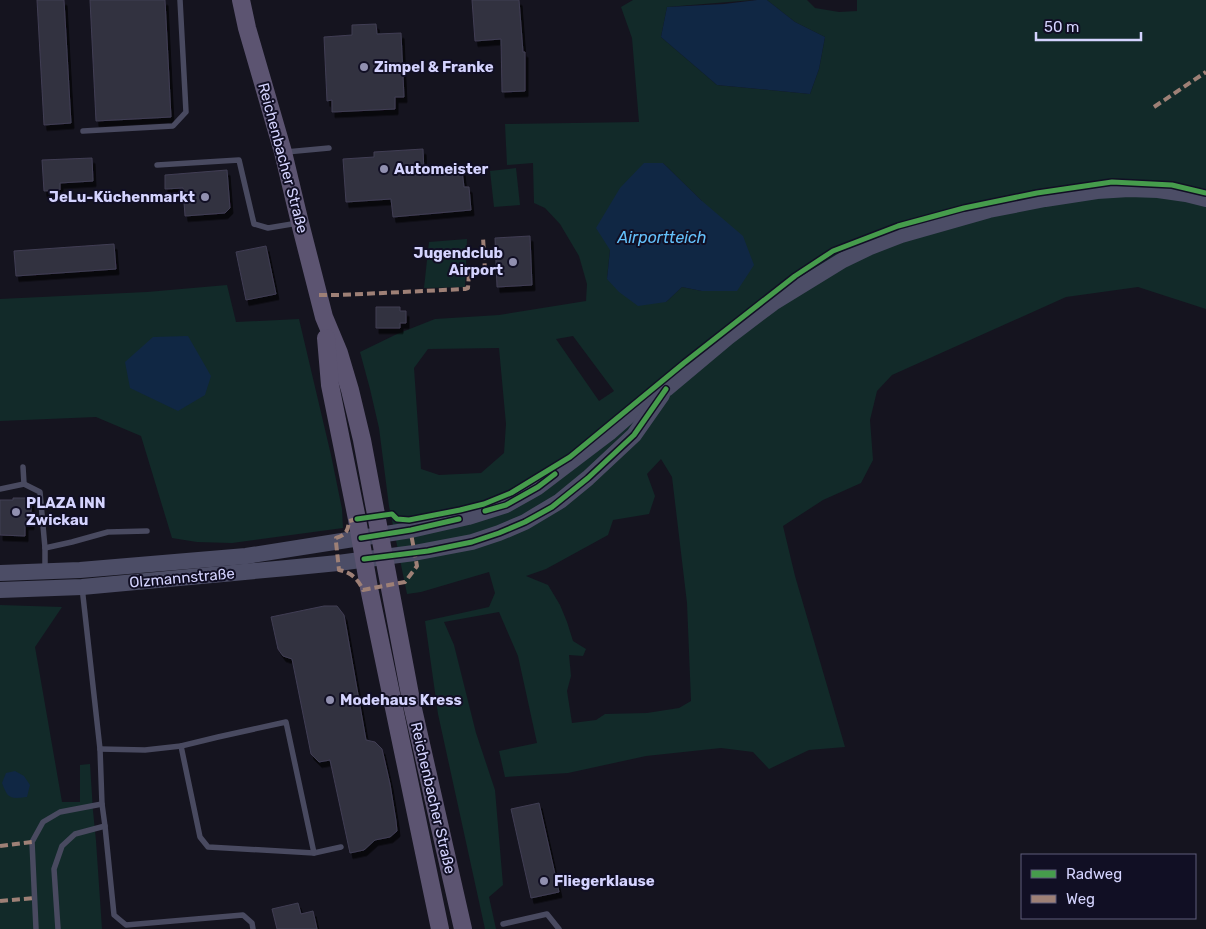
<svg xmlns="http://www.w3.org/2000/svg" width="1206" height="929" font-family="Rubik,sans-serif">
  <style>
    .green { fill: #122a29; fill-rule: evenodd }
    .water { fill: #102744 }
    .building { fill: #333141; stroke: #403e53; filter: url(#shadow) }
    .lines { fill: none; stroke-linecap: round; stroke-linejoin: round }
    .service { stroke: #494a60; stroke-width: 5.5 }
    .secondary { stroke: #4c4d66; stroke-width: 16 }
    .primary { stroke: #5c5471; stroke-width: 18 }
    .quiet { stroke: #9e8076; stroke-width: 4; stroke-dasharray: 8 4; stroke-linecap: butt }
    .cycleway-casing { stroke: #110f24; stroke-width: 8 }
    .cycleway { stroke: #469c4c; stroke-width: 5 }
    .poi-dot { fill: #9190b0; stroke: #110f24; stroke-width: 2 }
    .labels { text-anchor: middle; stroke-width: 4; stroke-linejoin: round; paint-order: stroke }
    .poi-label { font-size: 15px; font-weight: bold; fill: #d4d3fe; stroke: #110f24; text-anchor: start }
    .street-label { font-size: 15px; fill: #d4d3fe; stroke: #110f24 }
    .water-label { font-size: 16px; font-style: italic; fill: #64c1fb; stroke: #110f24 }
  </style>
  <defs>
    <filter id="shadow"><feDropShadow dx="3" dy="5.5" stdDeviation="0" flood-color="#0009"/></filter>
  </defs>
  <rect width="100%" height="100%" fill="#15141f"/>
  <g class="green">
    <path d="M633,0H753L667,7L661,37L717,85L810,94L819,69L825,37L795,22L767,0H807L815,8L839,12L857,11V0H1206V309L1138,287L1066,297L892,375L877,391L870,420L873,460L861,483L823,500L783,526L795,576L845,747L809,750L769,769L753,752L721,748L646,756L568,773L505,777L499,751L537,743L518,656L499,612L444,622L454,645L476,733L495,790L503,885L489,897L496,929H485L438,714L425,621L489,607L495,593L489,572L421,592L407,594L389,506L379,428L370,389L360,352L397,334L435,319L499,315L586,301L587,284L579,256L560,224L545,208L534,203L533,163L507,165L505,124L639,122L632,38L621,7ZM663,163L702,201V291L682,287L666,302L607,279L610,250ZM573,336L614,391L599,401L556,339ZM499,348L506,424L504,453L481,473L439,475L421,469L414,368L428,349ZM661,459L672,477L687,603L691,701L679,708L647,713L605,714L596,720L572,723L567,691L571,676L569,655L583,656L586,649L573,641L567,622L560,605L548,585L526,576L546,569L608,535L613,520L649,514L655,496L647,474Z"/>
    <polygon points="516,168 520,205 494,207 490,171"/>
    <polygon points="467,239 465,287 424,288 429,242"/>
    <polygon points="227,285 236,322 299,319 331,455 342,509 343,528 232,543 197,542 172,538 141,436 96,417 0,421 0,299 147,292"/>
    <polygon points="0,605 62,607 35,647 62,802 80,802 80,765 90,764 93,811 96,841 102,929 0,929"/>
  </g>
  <g class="water">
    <polygon points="757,0 767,0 795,22 825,37 819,69 810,94 717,85 661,37 667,7 724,4"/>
    <polygon points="644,163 663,163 702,201 743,236 754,265 737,291 702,291 682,287 666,302 638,306 619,292 607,279 610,250 596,228 620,188"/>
    <polygon points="188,336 211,376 205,395 178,411 130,388 125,362 153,337"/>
    <path d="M15,771L24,776L30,785L27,797C10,799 8,799 2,783L6,773Z"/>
  </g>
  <g class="building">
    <polygon points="37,0 64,0 71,123 44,125"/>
    <polygon points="90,0 165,0 171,117 96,121"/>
    <polygon points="472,0 519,0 523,52 525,52 525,91 502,92 501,39 475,41"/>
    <polygon points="376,24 377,34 401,33 404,97 395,97 395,109 332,112 332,100 327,101 324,37 352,35 352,25"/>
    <polygon points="423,149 424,173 462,170 464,187 469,187 471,210 393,217 391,199 346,202 343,159 374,157 374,152"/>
    <polygon points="92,158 93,181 60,183 60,190 44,191 42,160"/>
    <polygon points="227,170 230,208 225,213 185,216 183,188 165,189 165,175"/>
    <polygon points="530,236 532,285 497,287 495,238"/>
    <polygon points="114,244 116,269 16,276 14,251"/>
    <polygon points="266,246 276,294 246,300 236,252"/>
    <polygon points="376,307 400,307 400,311 406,311 406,323 400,323 400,328 376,328"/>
    <polygon points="13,498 31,498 31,524 25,524 25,536 0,535 0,500 13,500"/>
    <polygon points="324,606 337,606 344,615 366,740 375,742 382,749 390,784 396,821 397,831 390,837 375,840 364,850 350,853 330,760 319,762 311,754 292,659 283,656 278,649 271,617"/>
    <polygon points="539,803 559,892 531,898 511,809"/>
    <polygon points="298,903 301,914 313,911 317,929 277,929 272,909"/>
  </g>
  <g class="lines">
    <g class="service">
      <polyline points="83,131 173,126 186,112 180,0"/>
      <polyline points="286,152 329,148"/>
      <polyline points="157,165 239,160 254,224 268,228 298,223"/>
      <polyline points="23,467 24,484"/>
      <polyline points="0,489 24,484 40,492 45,548 45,570"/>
      <polyline points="45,548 72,542 108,532 147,531"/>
      <polyline points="181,746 200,837 208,847 314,853 341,847"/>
      <polyline points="100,749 145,750 181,746 218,737 286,722 314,853"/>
      <polyline points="105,826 114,915 126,925 243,915 252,923 253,929"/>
      <polyline points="503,924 547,914 559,929"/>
      <polyline points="36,929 32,842 43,822 60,812 102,804"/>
      <polyline points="58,929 54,869 62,846 75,834 105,826 102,804 100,749 82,587"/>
    </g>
    <g class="secondary">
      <polyline points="0,573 80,570 246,556 411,530 468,517 506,505 538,487 609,433 643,403 666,389 728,337 773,303 843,260 870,247 901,235 989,210 1045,199 1097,191 1129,189 1158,190 1186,194 1206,199"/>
      <polyline points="0,590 82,587 287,568 338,563 414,553 472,542 499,533 525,522 560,501 588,478 634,435 662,395"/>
    </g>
    <g class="primary">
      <polyline points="241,0 247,28 283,152 300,223 324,317 339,353 350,390 362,440 411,700 463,929"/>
      <polyline points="326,338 330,385 357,519 369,588 440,929"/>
    </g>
    <g class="quiet">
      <polyline points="1154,107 1206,72"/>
      <polyline points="319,295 340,295 465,289 468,288 469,273 485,271 483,237"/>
      <path d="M357,519L349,521C348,531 346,535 336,538V542L339,570C351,572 358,579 363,590L405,582L417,566L410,528"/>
      <polyline points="0,846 32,842"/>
      <polyline points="0,901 34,898"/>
    </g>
    <g class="cycleway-casing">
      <g id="cycleway">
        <polyline points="485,511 506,505 538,487 555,474"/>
        <polyline points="357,519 392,514 397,519 409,520 460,510 484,504 511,493 570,457 684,363 795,276 833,251 898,226 964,208 1037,193 1112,182 1172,185 1206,193"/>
        <polyline points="361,538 411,530 459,519"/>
        <polyline points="364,559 428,551 472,542 499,533 525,522 552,507 588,478 634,435 666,389"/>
      </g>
    </g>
    <use href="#cycleway" class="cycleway"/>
  </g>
  <g class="poi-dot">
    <circle cx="364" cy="67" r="5"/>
    <circle cx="384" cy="169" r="5"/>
    <circle cx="205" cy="197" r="5"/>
    <circle cx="513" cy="262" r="5"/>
    <circle cx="16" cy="512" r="5"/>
    <circle cx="330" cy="700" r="5"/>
    <circle cx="544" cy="881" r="5"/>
  </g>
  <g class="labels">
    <g class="poi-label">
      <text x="374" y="72">Zimpel &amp; Franke</text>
      <text x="394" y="174">Automeister</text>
      <text x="195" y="202" text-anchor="end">JeLu-Küchenmarkt</text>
      <text x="503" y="258" text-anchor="end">Jugendclub<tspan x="503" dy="17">Airport</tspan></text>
      <text x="26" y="508">PLAZA INN<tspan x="26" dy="17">Zwickau</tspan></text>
      <text x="340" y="705">Modehaus Kress</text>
      <text x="554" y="886">Fliegerklause</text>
    </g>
    <g class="street-label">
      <text transform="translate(283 158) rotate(75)" y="5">Reichenbacher Straße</text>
      <text transform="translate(182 578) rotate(-5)" y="5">Olzmannstraße</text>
      <text transform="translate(433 798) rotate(77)" y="5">Reichenbacher Straße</text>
    </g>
    <g class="water-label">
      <text x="662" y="243">Airportteich</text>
    </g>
  </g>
  <rect x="1021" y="854" width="175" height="65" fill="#110f24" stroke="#5f5d7b"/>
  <rect x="1031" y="870" width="25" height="8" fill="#469c4c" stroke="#5f5d7b"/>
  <text x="1066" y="879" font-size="15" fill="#d4d3fe">Radweg</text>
  <rect x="1031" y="895" width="25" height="8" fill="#9e8076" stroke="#5f5d7b"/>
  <text x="1066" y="904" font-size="15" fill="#d4d3fe">Weg</text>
  <path d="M1036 32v8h105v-8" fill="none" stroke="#d4d3fe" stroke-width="2.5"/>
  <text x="1044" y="32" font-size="15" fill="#d4d3fe" stroke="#110f24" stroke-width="4" paint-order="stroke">50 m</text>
</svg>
